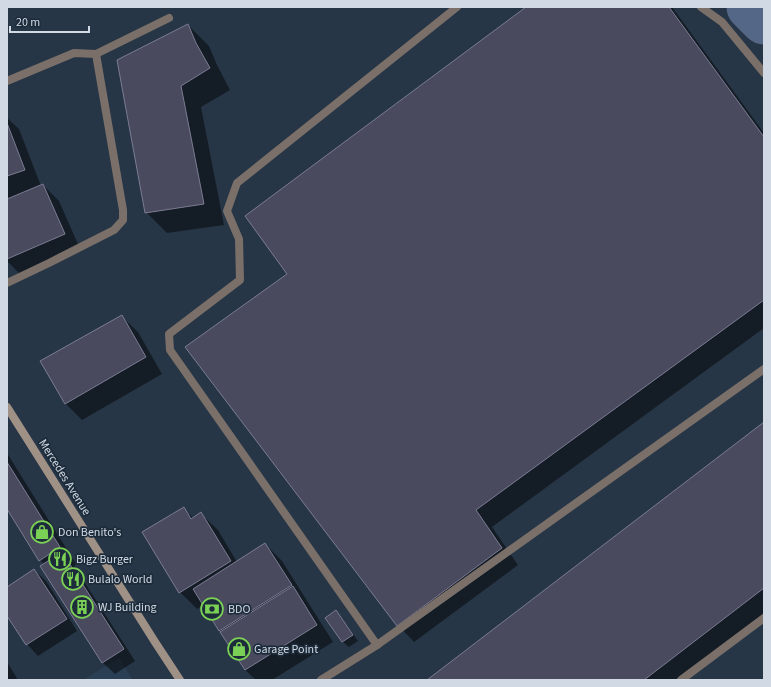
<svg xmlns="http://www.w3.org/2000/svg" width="771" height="687" font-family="'Source Sans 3',sans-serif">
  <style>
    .built { fill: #2b3f54 }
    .shadow { fill: #0007 }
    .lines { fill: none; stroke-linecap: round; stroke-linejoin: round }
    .river { stroke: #546787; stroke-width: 47 }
    .building { fill: #4a4a5f; stroke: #7b7c93 }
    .service { stroke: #7a7069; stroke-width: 8 }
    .secondary { stroke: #a09186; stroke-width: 8 }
    .labels { text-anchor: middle; stroke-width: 3.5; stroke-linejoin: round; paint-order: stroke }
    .street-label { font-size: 12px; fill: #d1dae4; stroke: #1d2c3b }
    .poi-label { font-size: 12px; fill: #d1dae4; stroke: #1d2c3b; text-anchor: start }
  </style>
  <rect width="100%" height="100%" fill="#273646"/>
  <polygon class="built" points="119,658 133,680 83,680"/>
  <g class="shadow">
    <polygon points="528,7 672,7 764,133 764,328 492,527 518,565 414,642 398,625 289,274"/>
    <polygon points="188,25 209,46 217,65 230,90 201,107 224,225 167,233 146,212"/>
    <polygon points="7,118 19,129 41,186 43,185 59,201 81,251 22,276 7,261"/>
    <polygon points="121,316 138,332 162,374 82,420 66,404 41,362"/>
    <polygon points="764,423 764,618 682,680 428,680"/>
    <polygon points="7,453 76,564 74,566 135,661 115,674 103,663 42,566 44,564 40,560 7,507"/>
    <polygon points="183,508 194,519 201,514 218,530 237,562 265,544 282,561 333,642 272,680 256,680 245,670 204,605 197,609 180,592"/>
    <polygon points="34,570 46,581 77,631 38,656 27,644 7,614 7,588"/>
    <polygon points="335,611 341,617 358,641 349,647 343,642 326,618"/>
    <polygon points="7,662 18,680 7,680"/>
  </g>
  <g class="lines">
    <polyline class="river" points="750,7 764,21"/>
  </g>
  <g class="building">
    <polygon points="526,7 669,7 764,137 764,300 476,510 502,548 397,626 185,347 287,274 245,216"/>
    <polygon points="188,24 196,43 210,68 181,86 204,204 145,213 117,60"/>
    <polygon points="7,123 25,170 7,176"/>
    <polygon points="43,184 65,234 7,259 7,199"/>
    <polygon points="122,315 146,357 65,404 40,361"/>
    <polygon points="764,422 764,588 644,680 427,680"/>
    <polygon points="7,462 60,547 39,561 7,509"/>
    <polygon points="184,507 191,519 201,512 231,561 179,593 142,532"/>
    <polygon points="265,543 292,585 219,631 193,589"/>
    <polygon points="62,552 124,649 102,663 40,566"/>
    <polygon points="34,569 67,619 26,645 7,616 7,587"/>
    <polygon points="293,586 317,625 245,670 220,632"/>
    <polygon points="336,610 353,635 342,642 325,618"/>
  </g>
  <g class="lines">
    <g class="service">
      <polyline points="457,7 237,183 227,211 239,239 240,280 169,334 170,350 377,645 764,369"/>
      <polyline points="701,7 722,22 764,73"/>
      <polyline points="96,54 169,18"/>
      <polyline points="7,81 74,53 96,54 123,210 123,220 114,230 49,263 7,283"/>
      <polyline points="321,680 377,645"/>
      <polyline points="681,680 764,618"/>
    </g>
    <polyline class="secondary" points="7,407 155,642 180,680"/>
  </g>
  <defs>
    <g id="shop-ring" transform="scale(1.15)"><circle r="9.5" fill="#1d2c3b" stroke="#7bd155" stroke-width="1.5"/><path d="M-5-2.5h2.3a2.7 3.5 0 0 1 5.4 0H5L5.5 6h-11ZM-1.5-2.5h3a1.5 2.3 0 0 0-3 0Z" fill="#7bd155"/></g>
    <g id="restaurant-ring" transform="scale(1.15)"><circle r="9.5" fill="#1d2c3b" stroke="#7bd155" stroke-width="1.5"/><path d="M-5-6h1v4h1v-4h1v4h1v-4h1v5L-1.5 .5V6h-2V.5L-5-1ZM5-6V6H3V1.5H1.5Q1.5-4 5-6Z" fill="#7bd155"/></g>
    <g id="building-ring" transform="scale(1.15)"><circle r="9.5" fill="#1d2c3b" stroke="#7bd155" stroke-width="1.5"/><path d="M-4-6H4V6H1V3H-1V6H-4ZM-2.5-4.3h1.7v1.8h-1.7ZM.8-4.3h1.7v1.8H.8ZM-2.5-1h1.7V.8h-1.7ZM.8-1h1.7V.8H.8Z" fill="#7bd155"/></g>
    <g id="bank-ring" transform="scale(1.15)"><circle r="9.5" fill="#1d2c3b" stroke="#7bd155" stroke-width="1.5"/><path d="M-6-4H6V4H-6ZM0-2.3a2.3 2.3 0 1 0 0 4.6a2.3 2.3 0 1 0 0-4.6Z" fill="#7bd155"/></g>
  </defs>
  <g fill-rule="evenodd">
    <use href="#shop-ring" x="42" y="532"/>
    <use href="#restaurant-ring" x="60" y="559"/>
    <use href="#restaurant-ring" x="73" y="579"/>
    <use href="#building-ring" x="82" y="607"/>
    <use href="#bank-ring" x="212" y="609"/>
    <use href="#shop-ring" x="239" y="649"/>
  </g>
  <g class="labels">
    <g class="street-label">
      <text transform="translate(65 477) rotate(58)" y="4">Mercedes Avenue</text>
    </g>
    <g class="poi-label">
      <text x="58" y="536">Don Benito's</text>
      <text x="76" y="563">Bigz Burger</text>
      <text x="88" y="583">Bulalo World</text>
      <text x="98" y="611">WJ Building</text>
      <text x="228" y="613">BDO</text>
      <text x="254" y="653">Garage Point</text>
    </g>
  </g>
  <rect width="771" height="687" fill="none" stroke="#d1dae4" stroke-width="16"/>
  <path d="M10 26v6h79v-6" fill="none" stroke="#d1dae4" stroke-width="2"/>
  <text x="16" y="26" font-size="12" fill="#d1dae4" stroke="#1d2c3b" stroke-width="3" paint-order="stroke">20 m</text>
</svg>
